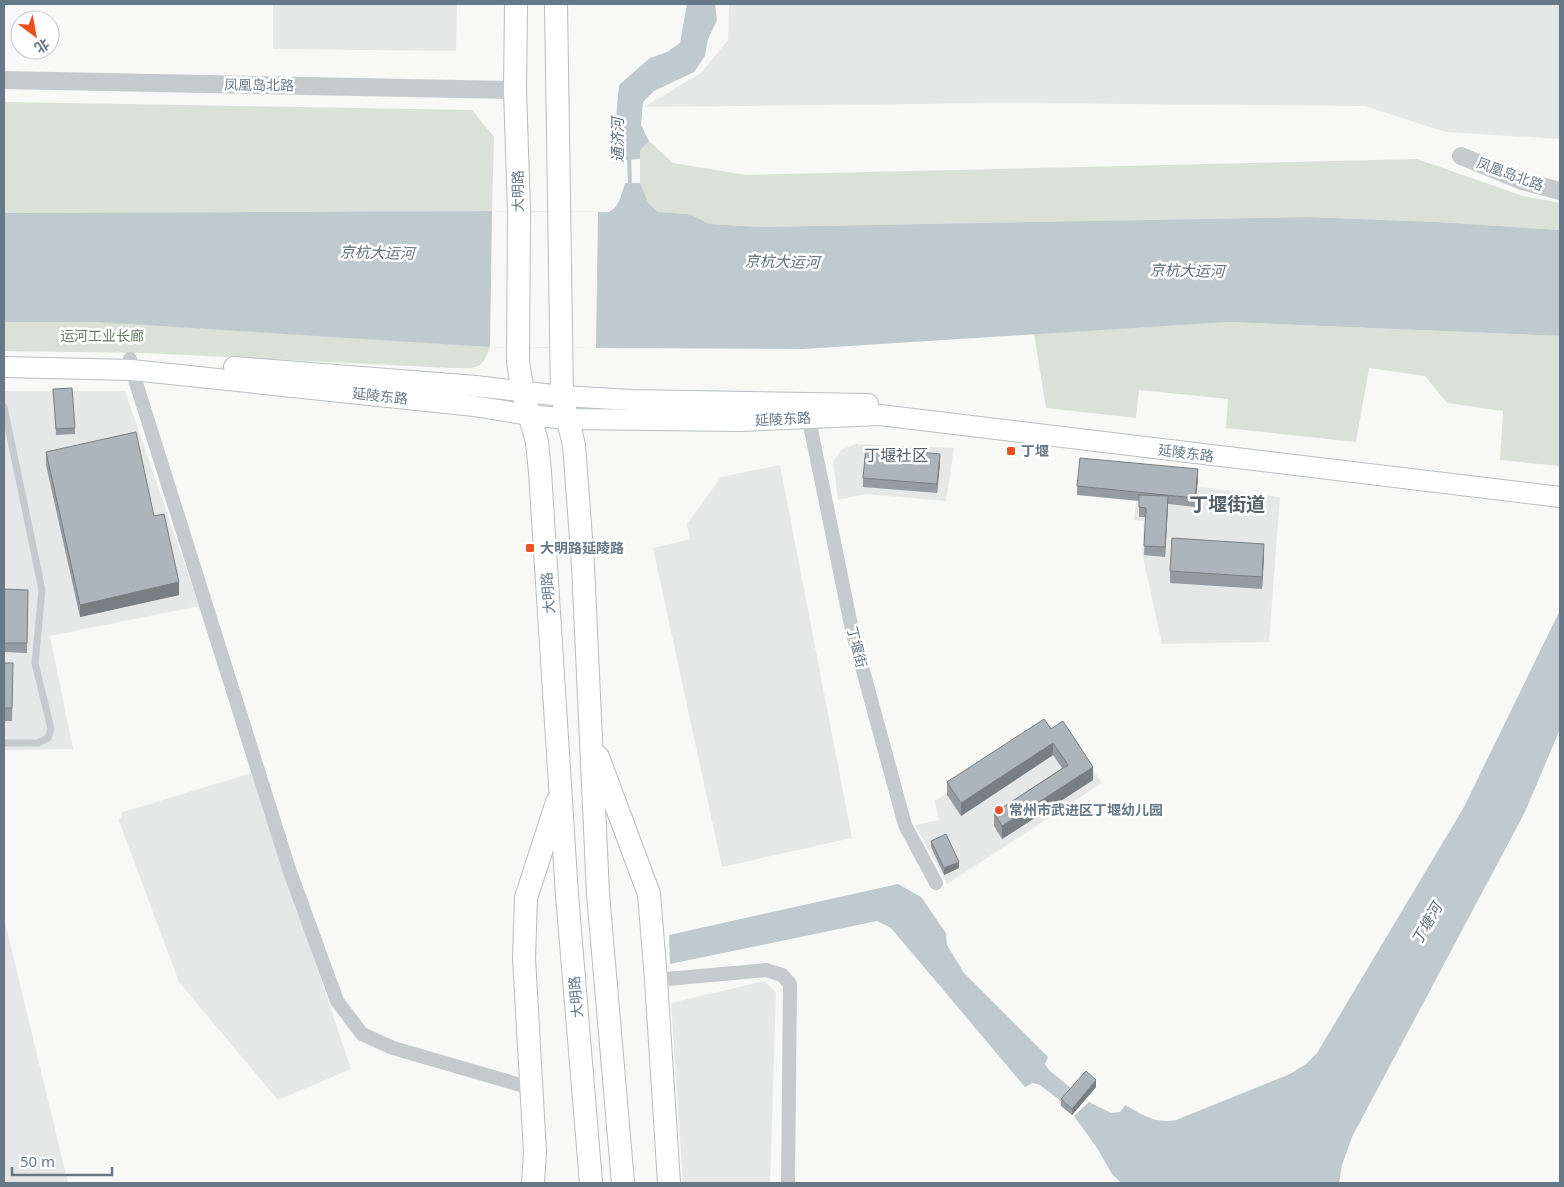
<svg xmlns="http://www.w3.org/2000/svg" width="1564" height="1187" font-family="'Noto Sans','Noto Sans SC',sans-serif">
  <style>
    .built { fill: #e6e7e7 }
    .green { fill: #dae1d6 }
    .water { fill: #becace }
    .pier { fill: #f8f8f6 }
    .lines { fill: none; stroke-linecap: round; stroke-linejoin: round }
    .stream { stroke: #becace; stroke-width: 4 }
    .secondary-casing { stroke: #b8bec2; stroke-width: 22 }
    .primary-casing { stroke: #b9bdc1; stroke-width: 24 }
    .service { stroke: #c6cacd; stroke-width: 7 }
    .minor { stroke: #c6cacd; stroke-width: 14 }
    .tertiary { stroke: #c6cacd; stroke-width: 18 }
    .secondary { stroke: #fff; stroke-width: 20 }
    .primary { stroke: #fff; stroke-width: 22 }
    .wall { fill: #949ca1 }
    .shaded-wall { fill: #787f83 }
    .building { fill: #acb5bb; stroke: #787f83 }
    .poi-dot { fill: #ed5121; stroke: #fff; stroke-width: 2 }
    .labels { text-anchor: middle; stroke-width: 5; stroke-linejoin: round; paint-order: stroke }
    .street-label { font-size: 14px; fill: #667988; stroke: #fff }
    .park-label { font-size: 14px; fill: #667a61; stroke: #fff }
    .poi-label { font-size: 14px; font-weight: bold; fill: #667988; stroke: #fff; text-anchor: start }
    .water-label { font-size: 15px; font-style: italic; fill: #5d747c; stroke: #fff }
    .quarter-label { font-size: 16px; fill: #54626d; stroke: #fff }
    .district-label { font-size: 19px; font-weight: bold; fill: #54626d; stroke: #fff }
  </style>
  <rect width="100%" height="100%" fill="#f8f8f6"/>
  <g class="built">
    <polygon points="273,4 457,4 456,51 273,49"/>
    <polygon points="729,4 1560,4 1560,139 1445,132 1365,106 1001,103 644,107 701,73 728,40"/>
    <polygon points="4,391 125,391 199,606 50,636 73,749 4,750"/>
    <polygon points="855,444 954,448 946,501 866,494 838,500 833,462 841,450"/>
    <polygon points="780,465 852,838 722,867 653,548 690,539 687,524 721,477"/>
    <polygon points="1198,487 1280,497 1269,642 1162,644 1142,553 1144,521 1134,520 1136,501 1195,507"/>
    <polygon points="1064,727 1102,783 947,884 915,825 939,820 935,801 1045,728 1050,735"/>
    <polygon points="252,773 351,1069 278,1100 179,982 119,821 123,812"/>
    <polygon points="4,918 68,1183 4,1183"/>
    <polygon points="764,981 776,992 770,1183 683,1183 671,1003"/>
  </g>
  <g class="green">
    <polygon points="4,102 472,110 494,137 492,211 4,213"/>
    <polygon points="649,141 673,163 746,175 1417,159 1523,196 1560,203 1560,230 1437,222 1308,217 763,227 710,224 689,214 658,212 649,204 640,183 640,150"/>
    <path d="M101,319L490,347C482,372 474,368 450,368L146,353L4,351V321Z"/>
    <polygon points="1229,322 1560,336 1560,466 1500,460 1503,411 1447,403 1425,376 1369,368 1356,442 1226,428 1228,399 1139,390 1136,418 1046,408 1034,334"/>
  </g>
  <g class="water">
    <path d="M687,4H715L717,20L708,39L705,56L694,72L654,91L643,102L641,125L649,141L640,150V159L626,160C625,150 622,147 614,142L619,85L650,58L667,52L680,43Z"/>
    <path d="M625,183H640L649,204L658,212L689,214L710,224L763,227L1308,217L1437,222L1560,230V336L1229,322L803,349L596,348L490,347L97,322H4V213L492,211L609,212C620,206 621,195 625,183Z"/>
    <path d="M1560,610V729L1525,812L1352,1137L1342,1165L1339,1183H1121L1112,1174L1097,1148L1074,1116L1089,1102L1111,1113L1120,1112L1125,1105C1143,1115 1155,1124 1176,1120L1290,1074L1306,1064L1317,1053L1464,807Z"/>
    <polygon points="898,884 921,897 946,933 947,945 964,973 1048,1057 1045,1064 1049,1070 1072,1089 1062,1102 1040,1085 1033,1083 1025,1087 891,928 877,921 670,964 669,935"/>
  </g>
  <polygon class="pier" points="492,211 598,212 596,348 490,347"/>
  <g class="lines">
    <polyline class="stream" points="629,155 630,188"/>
    <g class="secondary-casing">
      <g id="secondary">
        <polyline points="4,367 132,370 474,406 529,415 567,419 740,421 880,415 1560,497"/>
        <polyline points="234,367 476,386 562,396 631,400 868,404"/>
      </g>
    </g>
    <g class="primary-casing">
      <g id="primary">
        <polyline points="516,4 515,90 519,211 518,362 523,392 537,442 540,472 567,895 591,1183"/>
        <polyline points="556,4 562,396 574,445 583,565 598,894 623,1183"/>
        <polyline points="598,757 649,894 656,980 669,1183"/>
        <polyline points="533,1183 535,1152 524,958 526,898 557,802"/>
      </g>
    </g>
    <polyline class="service" points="4,407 42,590 35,663 51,729 48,738 38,743 4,743"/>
    <g class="minor">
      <polyline points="130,359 132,370 289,869 337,1001 362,1034 393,1048 531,1088"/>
      <polyline points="807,410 852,630 905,825 936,883"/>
      <polyline points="656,980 766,970 782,975 790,984 788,1183"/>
    </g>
    <g class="tertiary">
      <polyline points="4,80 515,90"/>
      <polyline points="1461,156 1522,181 1560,191"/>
    </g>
    <use href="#secondary" class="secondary"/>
    <use href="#primary" class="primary"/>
  </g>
  <g class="wall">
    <polygon points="53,389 75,428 75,434 56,435"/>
    <polygon points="46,452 154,516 179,595 80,617 46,465"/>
    <polygon points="940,463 937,493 863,487 863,478"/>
    <polygon points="1198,479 1195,507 1168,504 1165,557 1144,555 1146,517 1139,517 1139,501 1077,495 1077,486"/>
    <polygon points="1264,557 1262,589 1170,583 1170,571"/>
    <polygon points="4,589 28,590 27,653 4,652"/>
    <polygon points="4,663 13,675 12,721 4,721"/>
    <polygon points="1051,729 1093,780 1002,839 994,826 994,813 1062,768 1053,755 961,816 947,795 947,782"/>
    <polygon points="931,841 959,868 944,875 931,847"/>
    <polygon points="1096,1087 1072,1115 1061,1106 1061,1099"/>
  </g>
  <g class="shaded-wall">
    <polygon points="940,454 940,463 937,493 937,484"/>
    <polygon points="1198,469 1198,479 1195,507 1195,498"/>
    <polygon points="1168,496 1168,506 1165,557 1165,547"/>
    <polygon points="1264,544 1264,557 1262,589 1262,577"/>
    <polygon points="179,582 179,595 80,617 80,605"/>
    <polygon points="1053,743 1053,755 961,816 961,803"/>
    <polygon points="1093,767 1093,780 1002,839 1002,826"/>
    <polygon points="959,862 959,868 944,875 944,868"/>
    <polygon points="1096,1080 1096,1087 1072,1115 1072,1109"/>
  </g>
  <g class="building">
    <polygon points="72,388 75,428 56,429 53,389"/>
    <polygon points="136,432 154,516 164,514 179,582 80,605 46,452"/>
    <polygon points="866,447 940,454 937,484 863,478"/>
    <polygon points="1080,458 1198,469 1195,498 1077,486"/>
    <polygon points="1139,495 1168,496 1165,547 1144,546 1146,508 1139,507"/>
    <polygon points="1172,538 1264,544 1262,577 1170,571"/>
    <polygon points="4,589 28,590 27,643 4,643"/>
    <polygon points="4,663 13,663 12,708 4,708"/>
    <polygon points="1044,719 1051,729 1063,721 1093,767 1002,826 994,813 1068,765 1053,743 961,803 947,782"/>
    <polygon points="946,834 959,862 944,868 931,841"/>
    <polygon points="1086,1071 1096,1080 1072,1109 1061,1099"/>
  </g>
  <g class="poi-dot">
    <rect x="1006" y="446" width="10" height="10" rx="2.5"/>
    <rect x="525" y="543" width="10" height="10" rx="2.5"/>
    <circle cx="999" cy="810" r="5"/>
  </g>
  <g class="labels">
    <g class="street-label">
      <text transform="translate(259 85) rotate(1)" y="5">凤凰岛北路</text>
      <text transform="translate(1510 174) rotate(20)" y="5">凤凰岛北路</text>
      <text transform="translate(518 191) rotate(-91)" y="5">大明路</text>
      <text transform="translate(380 396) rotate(6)" y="5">延陵东路</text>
      <text transform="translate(783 419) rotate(-3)" y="5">延陵东路</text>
      <text transform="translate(1186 453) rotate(7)" y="5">延陵东路</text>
      <text transform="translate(548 593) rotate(-94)" y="5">大明路</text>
      <text transform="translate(857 647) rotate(76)" y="5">丁堰街</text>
      <text transform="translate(576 997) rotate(-95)" y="5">大明路</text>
    </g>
    <g class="park-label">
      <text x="102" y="341">运河工业长廊</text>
    </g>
    <g class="poi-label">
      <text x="1021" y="456">丁堰</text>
      <text x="540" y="553">大明路延陵路</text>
      <text x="1009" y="815">常州市武进区丁堰幼儿园</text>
    </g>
    <g class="water-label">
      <text transform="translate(618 140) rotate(-90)" y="5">通济河</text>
      <text transform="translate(377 253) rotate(1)" y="5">京杭大运河</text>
      <text transform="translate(782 262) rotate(1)" y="5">京杭大运河</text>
      <text transform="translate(1187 271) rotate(1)" y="5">京杭大运河</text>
      <text transform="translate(1427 924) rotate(-60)" y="5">丁塘河</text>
    </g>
    <g class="quarter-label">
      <text x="896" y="461">丁堰社区</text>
    </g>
    <g class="district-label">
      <text x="1227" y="511">丁堰街道</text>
    </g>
  </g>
  <rect width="1564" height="1187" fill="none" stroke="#667988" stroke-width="10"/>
  <g transform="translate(35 35) rotate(148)"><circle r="24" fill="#ffffff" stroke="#c2c9cf"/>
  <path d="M0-4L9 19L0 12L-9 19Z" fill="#ed5121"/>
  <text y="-8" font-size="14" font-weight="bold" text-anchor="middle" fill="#667988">北</text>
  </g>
  <path d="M12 1167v8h100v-8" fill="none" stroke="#667988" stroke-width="2.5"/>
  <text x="20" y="1167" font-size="15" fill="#667988" stroke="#ffffff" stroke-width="4" paint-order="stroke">50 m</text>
</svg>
